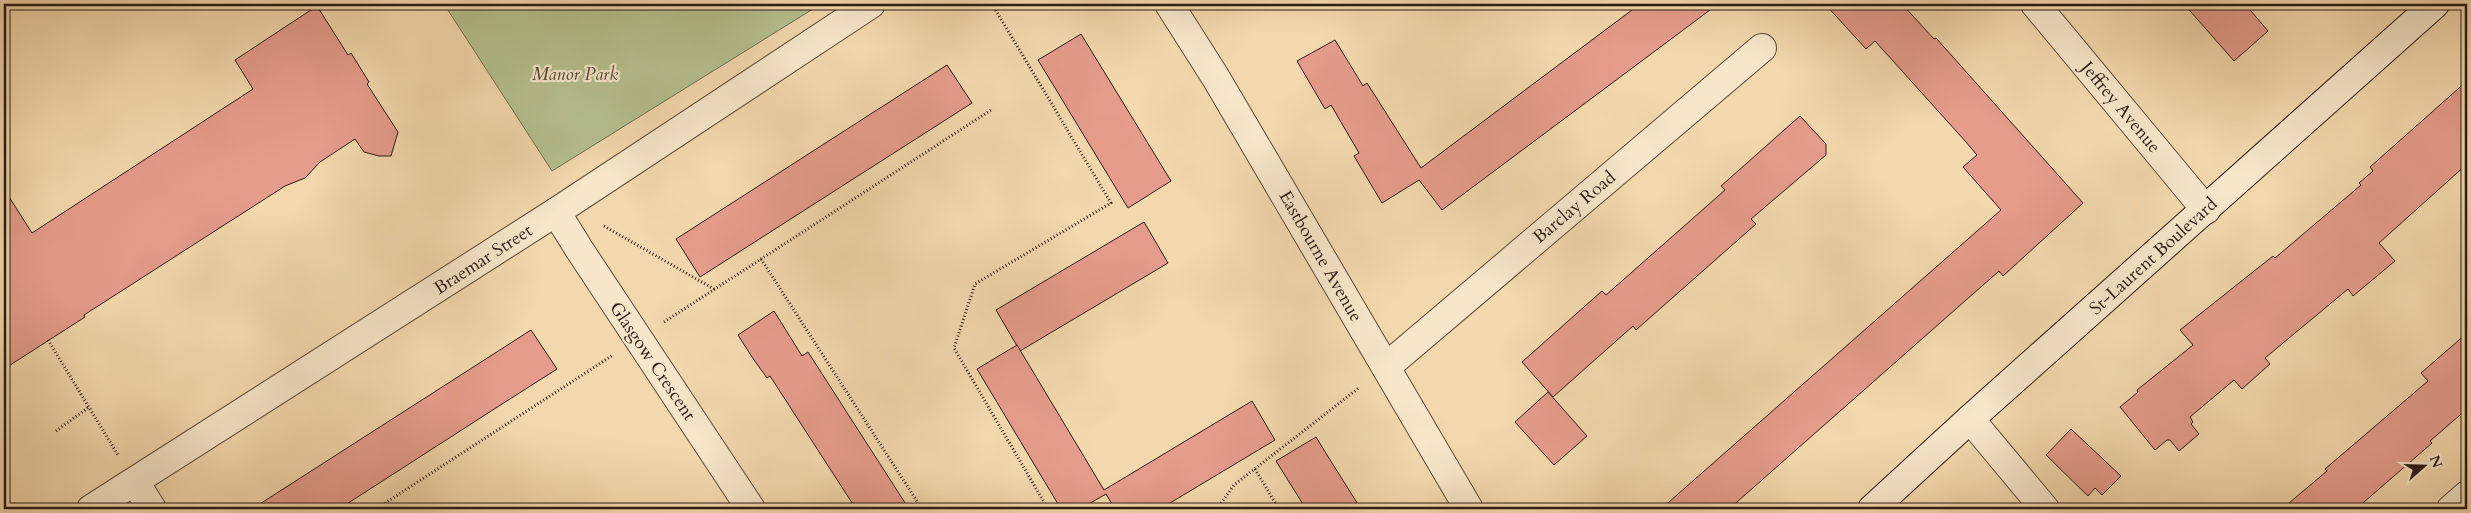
<svg xmlns="http://www.w3.org/2000/svg" width="2471" height="513" font-family="Cardo,serif">
  <style>
    .green { fill: #b5c08f; stroke: #706d51 }
    .building { fill: #e59c8b; stroke: #2a1a13 }
    .lines { fill: none; stroke-linecap: round; stroke-linejoin: round }
    .street-casing { stroke: #5c4a3a; stroke-width: 30 }
    .secondary-casing { stroke: #2a1a13; stroke-width: 30 }
    .path { stroke: #2a1a13; stroke-width: 3; stroke-dasharray: 1 2.5; stroke-linecap: butt }
    .street { stroke: #f7e6ca; stroke-width: 28 }
    .secondary { stroke: #f7e6ca; stroke-width: 28 }
    .labels { text-anchor: middle; stroke-width: 4.5; stroke-linejoin: round; paint-order: stroke }
    .park-label { font-size: 18px; font-style: italic; fill: #544c38; stroke: #f7e6ca }
    .street-label { font-size: 18px; fill: #2a1a13; stroke: #f7e6ca }
  </style>
  <rect width="100%" height="100%" fill="#f3d8ad"/>
  <filter id="stains"><feTurbulence type="fractalNoise" baseFrequency=".004" numOctaves="4"/><feColorMatrix values="0 0 0 0 .2 0 0 0 0 .09 0 0 0 0 .02 0 0 0 .5 -.17"/></filter>
  <radialGradient id="worn" r=".72"><stop offset=".6" stop-color="#630" stop-opacity="0"/><stop offset="1" stop-color="#630" stop-opacity=".3"/></radialGradient>
  <polygon class="green" points="444,4 821,4 552,171"/>
  <g class="building">
    <polygon points="1640,4 1718,4 1442,210 1419,180 1382,203 1354,156 1359,153 1331,105 1325,109 1297,61 1335,40 1363,86 1367,83 1421,168"/>
    <polygon points="1825,4 1902,4 1934,39 1936,38 2083,203 2003,276 1999,271 1729,509 1661,509 2001,210 1963,167 1977,155 1966,142 1875,41 1866,49"/>
    <polygon points="2184,4 2245,4 2268,31 2234,61"/>
    <polygon points="317,6 348,55 351,53 369,82 367,84 398,132 391,156 379,156 364,152 355,139 320,162 305,178 285,186 84,315 85,317 4,369 4,189 32,233 253,89 235,60"/>
    <polygon points="1081,34 1171,181 1128,208 1038,60"/>
    <polygon points="947,65 972,103 700,277 676,239"/>
    <polygon points="2467,81 2467,164 2379,243 2395,261 2353,296 2348,289 2265,358 2270,364 2242,389 2234,380 2190,417 2193,422 2191,424 2199,434 2179,451 2170,440 2167,440 2155,450 2120,407 2138,392 2137,390 2193,345 2180,330 2273,256 2275,258 2361,185 2359,183 2373,171 2370,167"/>
    <polygon points="1800,116 1826,144 1826,155 1751,219 1756,224 1636,330 1633,326 1553,397 1522,362 1602,291 1606,295 1725,190 1721,186"/>
    <polygon points="1144,222 1168,263 1020,351 996,310"/>
    <polygon points="774,311 802,356 808,352 909,509 856,509 770,376 767,378 752,357 738,335"/>
    <polygon points="531,330 557,369 488,413 339,509 252,509"/>
    <polygon points="2467,333 2467,409 2430,441 2432,443 2356,509 2282,509 2327,471 2325,469 2428,381 2421,373"/>
    <polygon points="1017,345 1104,490 1252,401 1275,440 1160,509 1115,509 1106,494 1080,509 1061,509 977,369"/>
    <polygon points="1548,392 1587,436 1554,465 1515,422"/>
    <polygon points="2071,429 2121,476 2102,495 2095,488 2088,496 2046,455"/>
    <polygon points="1316,437 1332,463 1361,509 1306,509 1276,461"/>
  </g>
  <g class="lines">
    <g class="street-casing">
      <g id="street">
        <polyline points="1169,4 1216,78 1469,509"/>
        <polyline points="2035,4 2206,210"/>
        <polyline points="556,212 579,249 751,509"/>
        <polyline points="1386,367 1762,48"/>
        <polyline points="1970,419 2045,509"/>
        <polyline points="135,482 152,509"/>
        <polyline points="91,509 556,212 871,4"/>
        <polyline points="2451,509 2467,495"/>
      </g>
    </g>
    <g class="secondary-casing">
      <polyline id="secondary" points="1872,509 1970,419 2435,4"/>
    </g>
    <g class="path">
      <polyline points="992,4 1111,203 975,284 954,348 1048,509"/>
      <polyline points="604,226 714,289"/>
      <polyline points="761,259 922,509"/>
      <polyline points="664,322 991,110"/>
      <polyline points="48,340 118,455"/>
      <polyline points="56,431 89,407"/>
      <polyline points="1255,469 1279,509"/>
      <polyline points="376,509 613,355"/>
      <polyline points="1217,509 1234,485 1360,387"/>
    </g>
    <use href="#street" class="street"/>
    <use href="#secondary" class="secondary"/>
  </g>
  <g class="labels">
    <g class="park-label">
      <text x="575" y="80">Manor Park</text>
    </g>
    <g class="street-label">
      <text transform="translate(2121 107) rotate(50)" y="6">Jeffrey Avenue</text>
      <text transform="translate(1574 207) rotate(-40)" y="6">Barclay Road</text>
      <text transform="translate(1321 256) rotate(60)" y="6">Eastbourne Avenue</text>
      <text transform="translate(2153 256) rotate(-42)" y="6">St-Laurent Boulevard</text>
      <text transform="translate(483 259) rotate(-33)" y="6">Braemar Street</text>
      <text transform="translate(653 361) rotate(56)" y="6">Glasgow Crescent</text>
    </g>
  </g>
  <rect width="2471" height="513" fill="none" stroke="#f3d8ad" stroke-width="20"/>
  <rect x="5" y="5" width="2461" height="503" fill="none" stroke="#2a1a13" stroke-width="2.5"/>
  <rect x="10" y="10" width="2451" height="493" fill="none" stroke="#2a1a13"/>
  <g transform="translate(2424 466) rotate(70)" stroke="#f7e6ca" stroke-width="4" paint-order="stroke">
  <path d="M0-4L9 19L0 12L-9 19Z" fill="#2a1a13"/>
  <text y="-8" font-size="14" font-weight="bold" text-anchor="middle" fill="#2a1a13">N</text>
  </g>
  <rect width="100%" height="100%" filter="url(#stains)"/>
  <rect width="100%" height="100%" fill="url(#worn)"/>
</svg>
